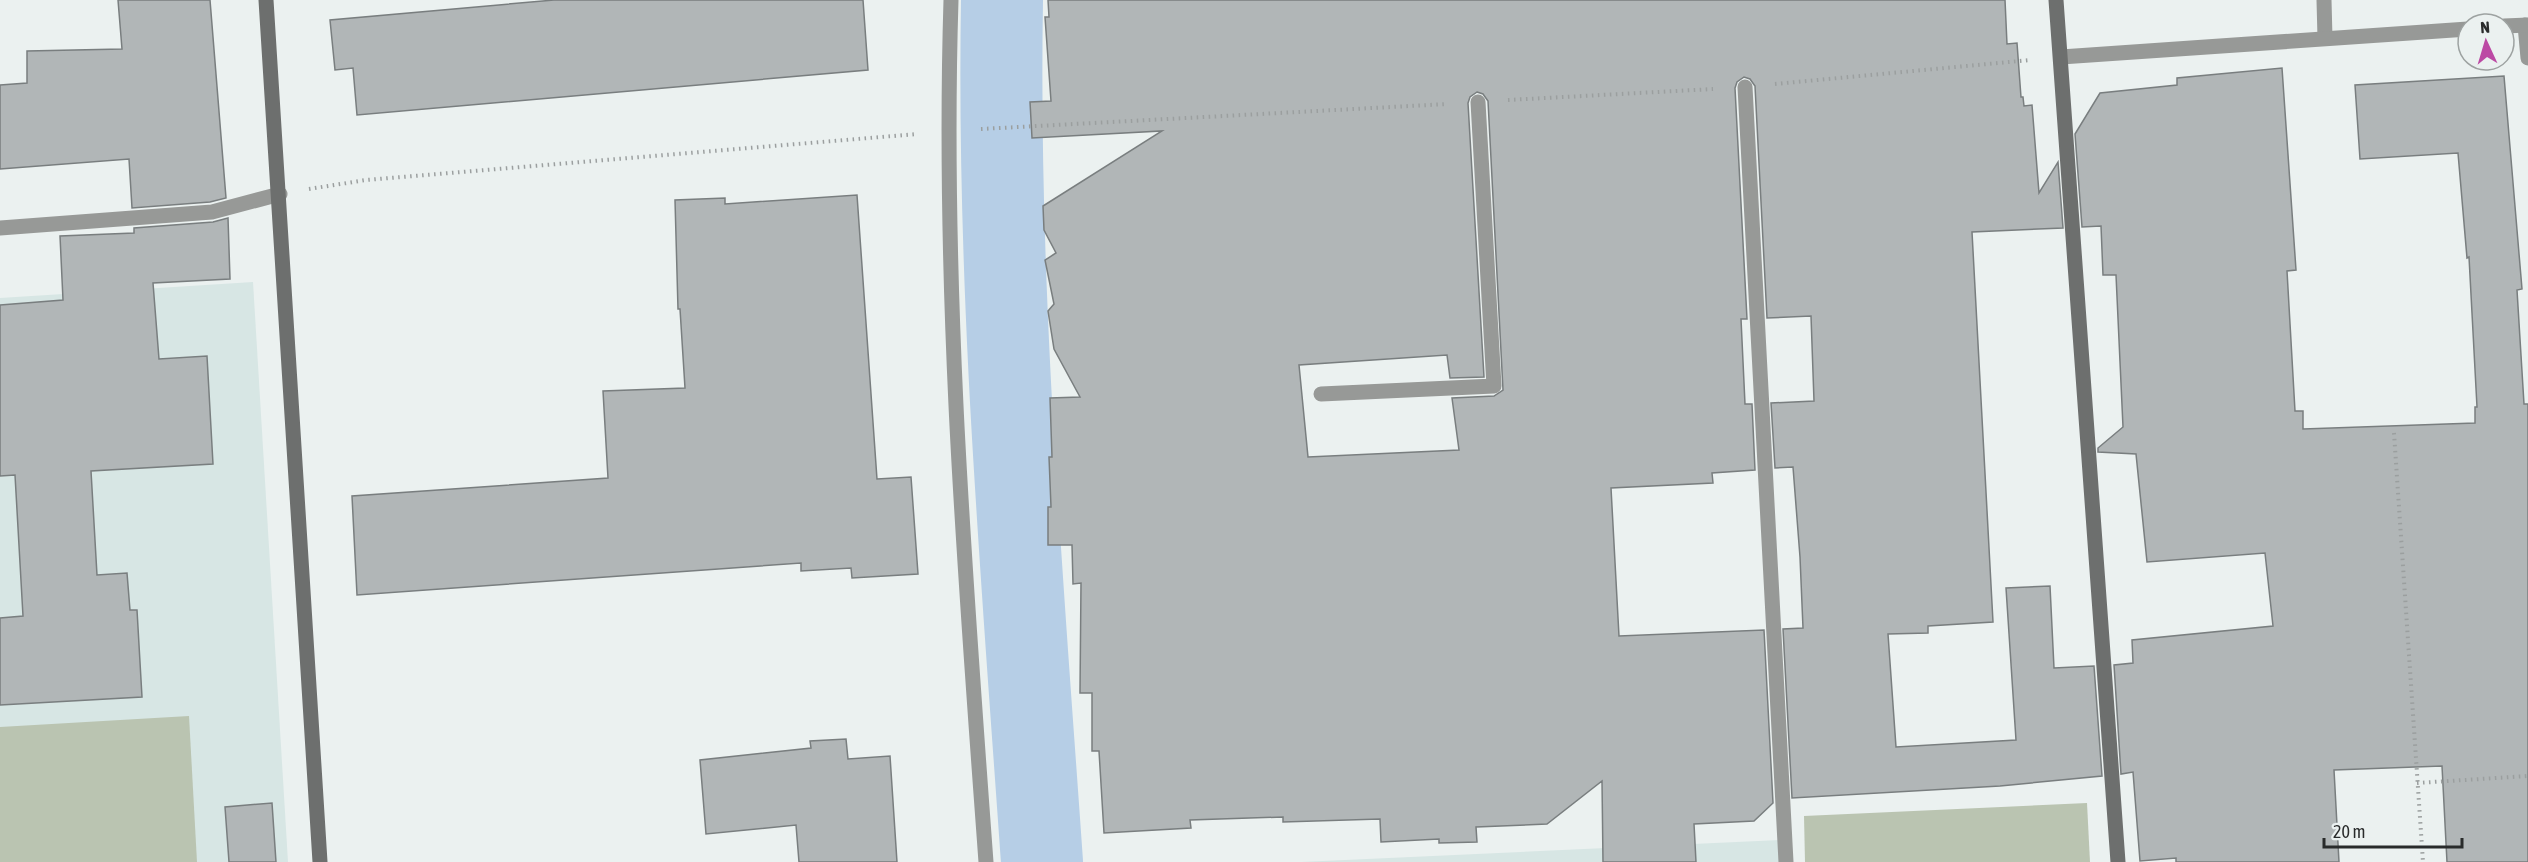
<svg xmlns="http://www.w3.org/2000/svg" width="2528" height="862" font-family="'Asap Condensed',sans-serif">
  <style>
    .built { fill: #d7e6e4 }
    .green { fill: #bac4b1 }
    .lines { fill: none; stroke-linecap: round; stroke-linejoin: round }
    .river { stroke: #b6cee6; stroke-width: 82 }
    .building { fill: #b1b6b7; stroke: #797e7f; stroke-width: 1.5; fill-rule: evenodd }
    .path { stroke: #9b9f9f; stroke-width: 4; stroke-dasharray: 1.5 4.5; stroke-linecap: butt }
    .lane { stroke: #979997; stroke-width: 15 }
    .street { stroke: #979997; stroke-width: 15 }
    .secondary { stroke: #6d6f6e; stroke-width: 15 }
  </style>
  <rect width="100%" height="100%" fill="#ebf1f0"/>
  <g class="built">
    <polygon points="253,282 288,862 0,862 0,298"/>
    <polygon points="1781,840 1782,862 1301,862"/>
  </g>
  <g class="green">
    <polygon points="189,716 197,862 0,862 0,727"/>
    <polygon points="2087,803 2090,862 1805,862 1804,816"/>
  </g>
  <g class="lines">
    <path class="river" d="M1002,0C997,288 1022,575 1042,862"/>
  </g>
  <g class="building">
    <polygon points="118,0 210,0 226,198 210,202 132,208 129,159 0,169 0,85 27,83 27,51 122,49"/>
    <polygon points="554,0 863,0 868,70 357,115 353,68 335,70 330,20"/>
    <path d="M1048,0H2005L2007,44L2017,43L2021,97H2023L2024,106L2032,105L2039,193L2058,162L2063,228L1972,232L1993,622L1928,626V633L1888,634L1896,747L2016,740L2006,588L2050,586L2054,668L2094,666L2102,776L2000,786L1792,798L1783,629L1803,628L1800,557L1793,467L1775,468L1771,403L1814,401L1811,316L1767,318L1755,86L1750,79L1744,77L1737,82L1735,88L1747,319H1741L1745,404H1752L1755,470L1712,473L1713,483L1611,488L1619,636L1764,630L1773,803L1754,821L1694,824L1696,862H1603L1602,781L1547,824L1476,827L1477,842L1439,843V839L1381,842L1380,819L1283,822V817L1190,820L1191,828L1104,833L1099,751H1092V693H1080L1081,583L1073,584L1072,545H1048V507H1051L1049,457H1052L1050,398L1080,397L1054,349L1048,311L1054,304L1045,260L1056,253L1044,230L1043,206L1162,131L1032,138L1030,102L1051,101L1045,17H1049ZM1477,92L1483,94L1488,101L1503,390L1494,396L1452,398L1459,450L1308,457L1299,365L1447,355L1450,378L1484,377L1468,103L1470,97Z"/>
    <polygon points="2282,68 2296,270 2287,271 2295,411 2303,411 2303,429 2475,423 2475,407 2477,407 2469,257 2467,258 2458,153 2360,159 2355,85 2504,76 2522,289 2517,290 2524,404 2528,404 2528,862 2447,862 2442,766 2334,770 2339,862 2176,862 2176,858 2140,861 2133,772 2121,774 2114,665 2133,663 2132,640 2273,626 2265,553 2147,562 2136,454 2098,452 2098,448 2123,427 2116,275 2103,275 2101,226 2082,227 2075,134 2100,93 2177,85 2177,78"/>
    <polygon points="857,195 877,479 911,477 918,574 852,578 851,568 801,571 801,563 357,595 352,496 608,478 603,391 685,388 680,309 678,309 675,200 725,198 725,204"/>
    <polygon points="228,218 230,279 153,283 159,359 207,356 213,464 91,471 97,575 127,573 130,610 137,610 142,697 0,705 0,618 23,616 15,475 0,476 0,305 63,300 60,236 134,233 134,228 213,222"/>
    <polygon points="846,739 848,759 890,756 897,862 799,862 796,825 706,834 700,760 811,748 810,741"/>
    <polygon points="272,803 276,862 229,862 225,807"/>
  </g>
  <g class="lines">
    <g class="path">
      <polyline points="1775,84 2030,60"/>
      <polyline points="1508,100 1713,89"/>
      <polyline points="981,129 1447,104"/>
      <polyline points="309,189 366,180 917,134"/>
      <polyline points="2394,433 2423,862"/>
      <polyline points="2417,783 2528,776"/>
    </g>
    <g class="lane">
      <polyline points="2525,25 2528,58"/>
      <polyline points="1321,394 1494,386 1478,102"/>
    </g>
    <g class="street">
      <path d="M951,0C942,288 965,574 986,862"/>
      <polyline points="2324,0 2325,38"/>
      <polyline points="2504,26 2528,25"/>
      <polyline points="2061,57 2468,29"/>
      <polyline points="1745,87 1786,862"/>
      <polyline points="0,228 212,212 280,194"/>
    </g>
    <g class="secondary">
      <polyline points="266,0 320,862"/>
      <polyline points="2056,0 2118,862"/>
    </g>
  </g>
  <g transform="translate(2486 42) rotate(356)"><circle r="28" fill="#ebf1f0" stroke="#9da2a1" stroke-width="1.5"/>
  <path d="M0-4.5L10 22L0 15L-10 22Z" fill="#bc49a4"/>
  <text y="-9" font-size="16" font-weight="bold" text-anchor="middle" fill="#292b2b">N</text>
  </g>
  <path d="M2324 838v9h138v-9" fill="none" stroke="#292b2b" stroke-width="3"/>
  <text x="2333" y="838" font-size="18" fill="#292b2b" stroke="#ebf1f0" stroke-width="4.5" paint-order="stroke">20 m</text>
</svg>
